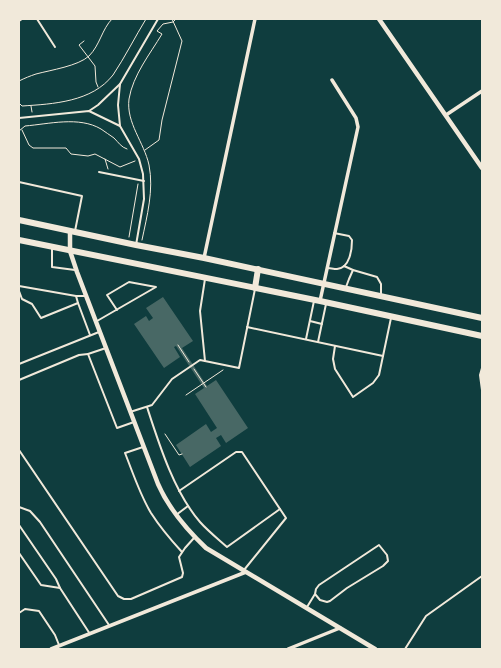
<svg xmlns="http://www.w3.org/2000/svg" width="501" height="668" font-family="'Space Grotesk',sans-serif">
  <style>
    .building { fill: #486865 }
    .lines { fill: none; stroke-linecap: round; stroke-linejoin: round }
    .path { stroke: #f1e9da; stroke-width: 1 }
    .service { stroke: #f1e9da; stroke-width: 2 }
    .minor { stroke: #f1e9da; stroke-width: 3.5 }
    .tertiary { stroke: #f1e9da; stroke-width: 4.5 }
    .primary { stroke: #f1e9da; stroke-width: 6 }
  </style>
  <rect width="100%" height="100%" fill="#0f3d3e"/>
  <polygon class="building" points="163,297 193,341 182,348 207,386 216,380 248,428 226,443 221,435 216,438 221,446 190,467 176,445 206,424 211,432 217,428 195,394 204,388 176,346 174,347 180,357 164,368 134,324 146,316 149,321 153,318 146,308"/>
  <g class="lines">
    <g class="path">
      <polyline points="84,41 79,45 95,66 96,82 98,87"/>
      <path d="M19,81C25,78 30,76 36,74C51,70 78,66 89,56C100,45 102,29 112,19"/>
      <path d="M19,103L22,106C53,104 92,102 113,75C125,57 135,37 146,19"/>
      <polyline points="31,106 32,112"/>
      <polyline points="22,130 29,145 33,148 66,148 71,154 88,156 95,154 120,167 135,161"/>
      <path d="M19,131L25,126C49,124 79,116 101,129C105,132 110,135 114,138C119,143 121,147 127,149"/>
      <polyline points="145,150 159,140 162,120 182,41 172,19"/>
      <polyline points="105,159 108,169"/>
      <polyline points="129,237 138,184"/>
      <path d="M142,240C147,216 154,190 149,165C144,142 126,123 129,99C133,75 150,54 162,34L157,31L163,24L173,22L176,19"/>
      <polyline points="178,345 189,362"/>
      <polyline points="194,369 206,387"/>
      <polyline points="186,395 223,370"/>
      <polyline points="165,434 179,455 182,454"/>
    </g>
    <g class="service">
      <polyline points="37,19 55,47"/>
      <polyline points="19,21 22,19"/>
      <polyline points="89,111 98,105 120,84"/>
      <polyline points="19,118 89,111 120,126"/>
      <polyline points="99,172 144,181"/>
      <polyline points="19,182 82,196 75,231"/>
      <polyline points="136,245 144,199 143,174 139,159 120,126 118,105 120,84 158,19"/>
      <polyline points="52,248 52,267 75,270"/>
      <polyline points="344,266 353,270 377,277 381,284 381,296"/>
      <path d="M328,268C330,268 334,269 337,269C350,268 352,249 352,240L349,236L334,233"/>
      <polyline points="205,279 200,311 205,361"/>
      <polyline points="19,286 76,296 86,296"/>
      <polyline points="346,287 349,279 353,270"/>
      <polyline points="19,291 22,299 32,304 41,318 78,303 90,335"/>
      <polyline points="76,296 78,303"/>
      <polyline points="97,321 156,287 129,282 107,295 117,310"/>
      <polyline points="310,321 322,324"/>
      <polyline points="247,327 383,356"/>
      <polyline points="306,339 314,301"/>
      <polyline points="318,342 326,304"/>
      <polyline points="335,346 333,359 335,369 353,397 373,383 379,375 391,318"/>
      <polyline points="106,348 88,354 117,428 134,422"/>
      <polyline points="19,364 99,332"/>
      <polyline points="482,368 480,375 482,390"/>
      <polyline points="19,380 79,355 88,354"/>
      <path d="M147,407C159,444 174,492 200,522C208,531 218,539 227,547L280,509"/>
      <polyline points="130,412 152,405 172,379 200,360 239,368 255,289"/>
      <path d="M143,447L125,453C133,473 140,495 151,513C160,527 170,539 182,552"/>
      <polyline points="19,450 118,596 124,599 131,599 182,577 183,573 179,557 185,548 194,538"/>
      <polyline points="179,491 236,452 242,452 286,518 244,570"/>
      <polyline points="19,507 30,511 40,522 109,625"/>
      <polyline points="176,515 188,506"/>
      <polyline points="19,525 56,579 60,588"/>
      <polyline points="19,553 41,585 60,588 90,634"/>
      <polyline points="307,607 315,594 316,589 319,585 379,545 387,555 388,561 383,566 347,588 330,601 327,602 320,600 315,594"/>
      <polyline points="19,613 25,609 39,611 55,635 59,645"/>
      <polyline points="405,649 426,616 482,576"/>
    </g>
    <g class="minor">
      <polyline points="446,115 482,91"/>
      <polyline points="204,258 255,19"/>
      <polyline points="320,301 358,127 356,118 332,80"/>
      <polyline points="51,649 246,572"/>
      <polyline points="288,649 340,628"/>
    </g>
    <g class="tertiary">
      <polyline points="379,19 482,168"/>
      <path d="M70,231V251L77,272L158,484C169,509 186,529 206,548L375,649"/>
    </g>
    <g class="primary">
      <polyline points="19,220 136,245 204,258 482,318"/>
      <polyline points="19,240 320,301 482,336"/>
      <polyline points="255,288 258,269"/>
    </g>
  </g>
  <rect width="501" height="668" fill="none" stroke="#f1e9da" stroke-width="40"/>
</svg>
